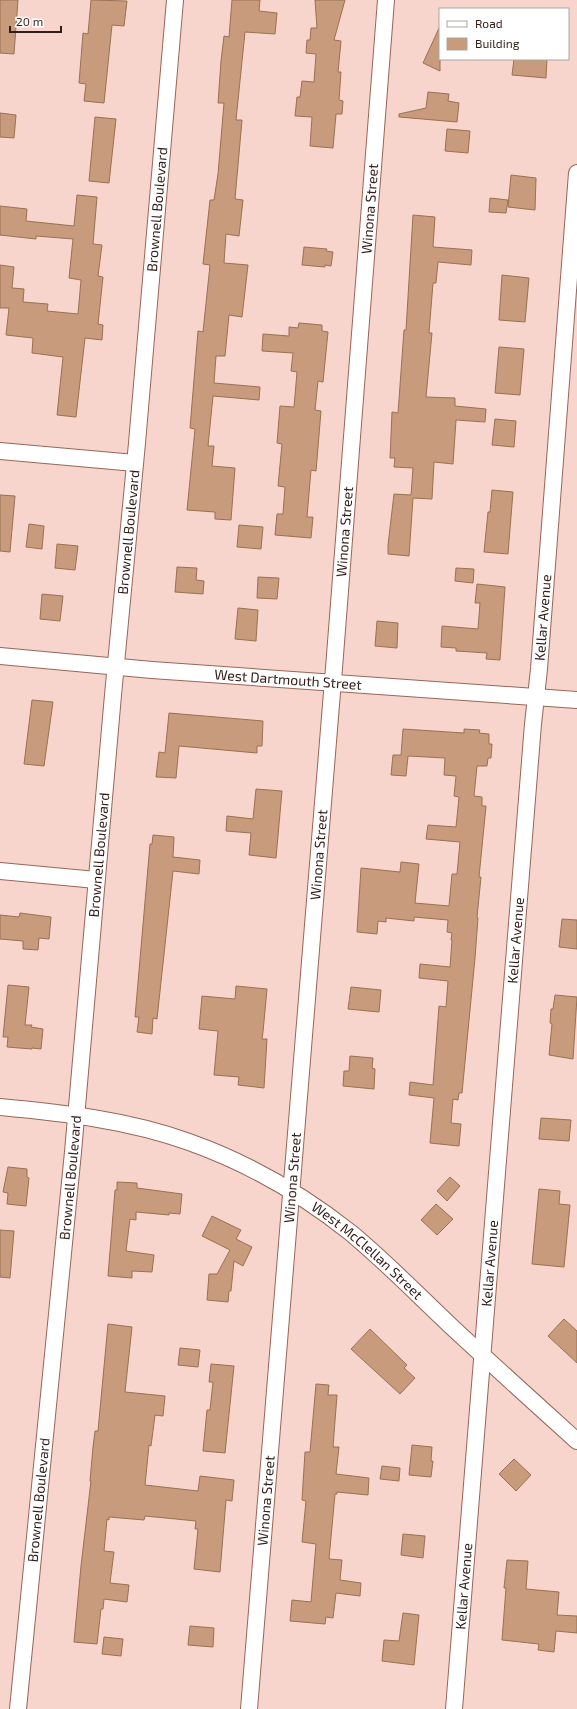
<svg xmlns="http://www.w3.org/2000/svg" width="577" height="1709" font-family="'Exo 2',sans-serif">
  <style>
    .building { fill: #c79b7c; stroke: #9a7153 }
    .lines { fill: none; stroke-linecap: round; stroke-linejoin: round }
    .street-casing { stroke: #986658; stroke-width: 18 }
    .street { stroke: #fff; stroke-width: 16 }
    .labels { text-anchor: middle; stroke-width: 4; stroke-linejoin: round; paint-order: stroke }
    .street-label { font-size: 14px; fill: #311d17; stroke: #fff }
  </style>
  <rect width="100%" height="100%" fill="#f7d5cc"/>
  <g class="building">
    <polygon points="0,0 18,0 14,54 0,53"/>
    <polygon points="91,0 127,1 124,26 112,25 104,103 84,101 86,84 79,83 83,33 88,34"/>
    <polygon points="232,0 260,0 259,11 277,13 275,34 245,32 236,120 242,120 235,199 243,200 239,236 226,234 224,263 248,265 242,317 229,315 225,356 216,356 214,383 260,387 259,400 213,396 208,446 214,446 212,466 235,468 231,520 215,519 215,512 187,510 195,429 190,428 198,331 203,332 210,265 203,264 210,200 214,200 218,174 224,103 218,103 221,61 224,36 229,37"/>
    <polygon points="315,0 345,0 334,40 341,41 338,72 341,72 339,100 343,101 342,114 336,114 333,148 310,146 312,117 295,116 297,97 300,97 302,81 314,82 316,54 306,53 307,40 310,40 311,28 317,28"/>
    <polygon points="440,26 440,71 423,63"/>
    <polygon points="514,59 547,59 546,78 512,75"/>
    <polygon points="428,92 449,94 448,101 459,103 457,122 399,117 399,114 426,108"/>
    <polygon points="0,113 16,115 14,138 0,137"/>
    <polygon points="95,117 116,119 109,183 89,181"/>
    <polygon points="447,129 470,131 468,153 445,151"/>
    <polygon points="511,175 536,178 535,210 508,207"/>
    <polygon points="77,195 97,197 93,244 102,245 98,276 103,277 98,324 103,325 102,340 85,338 76,417 57,415 63,357 32,353 33,338 6,335 9,308 0,308 0,265 14,267 12,288 24,289 23,302 48,304 47,311 78,314 81,280 69,278 73,239 36,236 36,239 0,235 0,206 27,209 26,221 74,226"/>
    <polygon points="490,198 508,200 506,213 489,212"/>
    <polygon points="413,215 435,217 433,247 472,250 471,265 438,262 436,283 433,283 429,333 432,333 426,397 455,398 455,406 486,409 485,422 456,420 453,464 434,462 432,499 413,498 409,556 388,554 388,545 394,494 411,495 413,468 394,467 395,458 390,458 392,412 398,413 404,330 406,330"/>
    <polygon points="304,247 327,249 326,251 333,252 331,266 325,265 325,267 302,265"/>
    <polygon points="502,275 529,278 525,322 499,320"/>
    <polygon points="299,323 322,325 322,331 328,332 323,382 318,381 315,410 321,411 316,471 311,470 307,517 313,517 311,538 275,535 277,514 283,514 285,487 278,486 282,444 277,443 280,406 294,407 297,372 291,371 293,353 262,351 263,334 289,336 289,327 298,328"/>
    <polygon points="499,347 524,349 520,395 495,393"/>
    <polygon points="495,419 516,421 514,447 492,445"/>
    <polygon points="492,490 513,492 508,554 484,552 488,512 490,512"/>
    <polygon points="0,495 15,496 10,552 0,551"/>
    <polygon points="29,524 44,526 42,549 26,547"/>
    <polygon points="239,525 263,527 261,549 237,547"/>
    <polygon points="57,544 78,546 75,570 55,568"/>
    <polygon points="177,567 197,568 196,580 204,581 203,594 175,592"/>
    <polygon points="456,568 474,569 473,583 455,581"/>
    <polygon points="258,577 279,578 277,599 257,598"/>
    <polygon points="477,584 505,587 500,660 486,659 487,653 456,651 456,648 441,647 442,626 478,629 480,603 475,603"/>
    <polygon points="42,594 63,596 60,621 40,619"/>
    <polygon points="238,608 258,610 256,641 235,639"/>
    <polygon points="377,621 398,623 397,648 375,646"/>
    <polygon points="32,700 53,702 44,766 24,764"/>
    <polygon points="169,713 263,721 262,746 257,746 257,753 179,746 176,778 156,777 159,752 165,753"/>
    <polygon points="403,729 464,733 464,729 480,730 479,733 489,734 489,744 492,744 491,758 488,758 487,766 477,766 474,796 482,797 482,806 486,806 479,877 481,877 477,917 478,918 475,958 462,1093 459,1093 458,1100 453,1099 451,1123 461,1124 459,1146 430,1143 434,1098 409,1095 410,1082 433,1085 439,1006 446,1007 448,981 419,978 420,964 450,967 452,940 451,940 452,933 447,932 448,920 414,917 414,921 386,918 386,922 378,921 377,934 357,932 361,868 400,872 401,862 419,864 415,903 449,906 452,874 457,874 460,842 426,839 428,825 456,827 459,797 454,796 456,776 444,775 445,758 408,756 406,776 391,775 393,755 401,755"/>
    <polygon points="256,789 282,791 276,858 249,855 251,833 226,831 227,816 253,819"/>
    <polygon points="153,835 174,837 173,857 200,860 199,874 173,871 157,1019 153,1018 152,1034 137,1032 139,1017 135,1017 150,844 152,844"/>
    <polygon points="20,913 51,917 49,939 39,938 38,950 23,949 23,941 0,939 0,915 19,917"/>
    <polygon points="562,919 577,920 577,949 559,947"/>
    <polygon points="8,985 29,987 25,1025 32,1025 31,1027 43,1029 41,1049 32,1048 32,1049 7,1047 8,1037 3,1037"/>
    <polygon points="236,986 267,989 263,1032 262,1039 267,1039 264,1088 238,1085 239,1077 214,1075 218,1031 199,1029 202,996 235,999"/>
    <polygon points="351,987 381,990 379,1012 348,1009"/>
    <polygon points="555,995 577,997 573,1059 549,1055 552,1024 550,1023 551,1009 553,1009"/>
    <polygon points="350,1056 373,1058 372,1068 375,1069 374,1089 343,1086 344,1071 349,1071"/>
    <polygon points="541,1118 571,1120 569,1141 539,1139"/>
    <polygon points="8,1167 27,1169 27,1177 29,1178 26,1206 7,1204 8,1193 3,1192"/>
    <polygon points="450,1177 460,1186 447,1201 437,1191"/>
    <polygon points="117,1182 137,1183 137,1188 182,1194 180,1214 169,1213 169,1215 136,1212 136,1220 130,1219 126,1251 154,1255 152,1272 132,1271 132,1278 108,1276 115,1190 117,1190"/>
    <polygon points="539,1189 560,1191 559,1204 570,1205 564,1267 532,1264"/>
    <polygon points="436,1204 453,1219 437,1235 421,1220"/>
    <polygon points="212,1216 241,1230 236,1239 252,1247 243,1266 234,1261 231,1291 229,1291 228,1302 207,1300 209,1274 217,1274 230,1250 202,1236"/>
    <polygon points="0,1230 14,1231 10,1278 0,1277"/>
    <polygon points="564,1319 577,1331 577,1363 548,1336"/>
    <polygon points="108,1324 132,1327 125,1392 165,1396 163,1416 155,1415 151,1446 149,1445 145,1485 198,1491 200,1476 234,1480 232,1501 226,1500 220,1572 194,1569 198,1529 195,1529 196,1521 145,1516 144,1520 109,1517 109,1520 107,1519 104,1551 114,1552 110,1583 129,1585 127,1602 104,1599 103,1609 101,1609 97,1644 74,1642 81,1566 91,1481 90,1481 93,1447 95,1431 98,1431"/>
    <polygon points="370,1329 407,1365 404,1368 415,1378 400,1394 351,1349"/>
    <polygon points="180,1348 200,1350 198,1367 178,1365"/>
    <polygon points="211,1364 234,1366 225,1453 203,1451 207,1410 210,1410 213,1382 209,1382"/>
    <polygon points="316,1384 329,1385 328,1395 337,1395 333,1447 339,1447 336,1474 369,1478 368,1495 337,1492 337,1494 335,1494 329,1559 342,1560 340,1580 361,1583 360,1596 336,1593 333,1618 326,1617 325,1624 290,1621 292,1600 311,1602 316,1544 302,1542 306,1501 302,1500 305,1452 310,1452"/>
    <polygon points="412,1445 432,1447 431,1461 433,1461 431,1477 409,1475"/>
    <polygon points="514,1459 531,1475 516,1491 499,1474"/>
    <polygon points="382,1466 400,1468 399,1481 380,1479"/>
    <polygon points="403,1534 425,1536 423,1558 401,1555"/>
    <polygon points="507,1560 528,1561 526,1589 559,1592 557,1615 577,1616 577,1633 556,1631 554,1652 538,1650 539,1644 502,1640 506,1588 504,1588"/>
    <polygon points="403,1613 419,1615 414,1665 382,1661 384,1640 399,1641"/>
    <polygon points="190,1626 214,1628 213,1647 188,1645"/>
    <polygon points="104,1637 123,1639 121,1656 102,1654"/>
  </g>
  <g class="lines">
    <g class="street-casing">
      <g id="street">
        <polyline points="0,451 135,463"/>
        <path id="s1" d="M0,656L152,670L577,700"/>
        <polyline points="0,871 96,880"/>
        <path id="s2" d="M0,1107C64,1113 128,1120 189,1142C248,1163 302,1194 351,1233C387,1263 420,1297 454,1329C495,1367 536,1404 577,1441"/>
        <path id="s3" d="M18,1709L73,1152L113,695L137,443L175,0"/>
        <path id="s4" d="M249,1709L334,668L386,0"/>
        <path id="s5" d="M454,1709L533,724L539,669L577,173"/>
      </g>
    </g>
    <use href="#street" class="street"/>
  </g>
  <g class="labels">
    <g class="street-label">
      <text dy="5" stroke="none"><textPath href="#s3" startOffset="1506">Brownell Boulevard</textPath></text>
      <text dy="5" stroke="none"><textPath href="#s4" startOffset="1505">Winona Street</textPath></text>
      <text dy="5" stroke="none"><textPath href="#s3" startOffset="1182">Brownell Boulevard</textPath></text>
      <text dy="5" stroke="none"><textPath href="#s4" startOffset="1181">Winona Street</textPath></text>
      <text dy="5" stroke="none"><textPath href="#s5" startOffset="1095">Kellar Avenue</textPath></text>
      <text dy="5" stroke="none"><textPath href="#s1" startOffset="289">West Dartmouth Street</textPath></text>
      <text dy="5" stroke="none"><textPath href="#s3" startOffset="858">Brownell Boulevard</textPath></text>
      <text dy="5" stroke="none"><textPath href="#s4" startOffset="857">Winona Street</textPath></text>
      <text dy="5" stroke="none"><textPath href="#s5" startOffset="771">Kellar Avenue</textPath></text>
      <text dy="5" stroke="none"><textPath href="#s3" startOffset="534">Brownell Boulevard</textPath></text>
      <text dy="5" stroke="none"><textPath href="#s4" startOffset="533">Winona Street</textPath></text>
      <text dy="5" stroke="none"><textPath href="#s2" startOffset="403">West McClellan Street</textPath></text>
      <text dy="5" stroke="none"><textPath href="#s5" startOffset="447">Kellar Avenue</textPath></text>
      <text dy="5" stroke="none"><textPath href="#s3" startOffset="210">Brownell Boulevard</textPath></text>
      <text dy="5" stroke="none"><textPath href="#s4" startOffset="209">Winona Street</textPath></text>
      <text dy="5" stroke="none"><textPath href="#s5" startOffset="123">Kellar Avenue</textPath></text>
    </g>
  </g>
  <rect x="439" y="8" width="130" height="52" fill="#ffffff" stroke="#ada5a2"/>
  <rect x="447" y="21" width="20" height="6" fill="#ffffff" stroke="#ada5a2"/>
  <text x="475" y="28" font-size="12" fill="#311d17">Road</text>
  <rect x="447" y="38" width="20" height="12" fill="#c79b7c" stroke="#ada5a2"/>
  <text x="475" y="48" font-size="12" fill="#311d17">Building</text>
  <path d="M10 26v6h51v-6" fill="none" stroke="#311d17" stroke-width="2"/>
  <text x="16" y="26" font-size="12" fill="#311d17" stroke="#ffffff" stroke-width="3" paint-order="stroke">20 m</text>
</svg>
